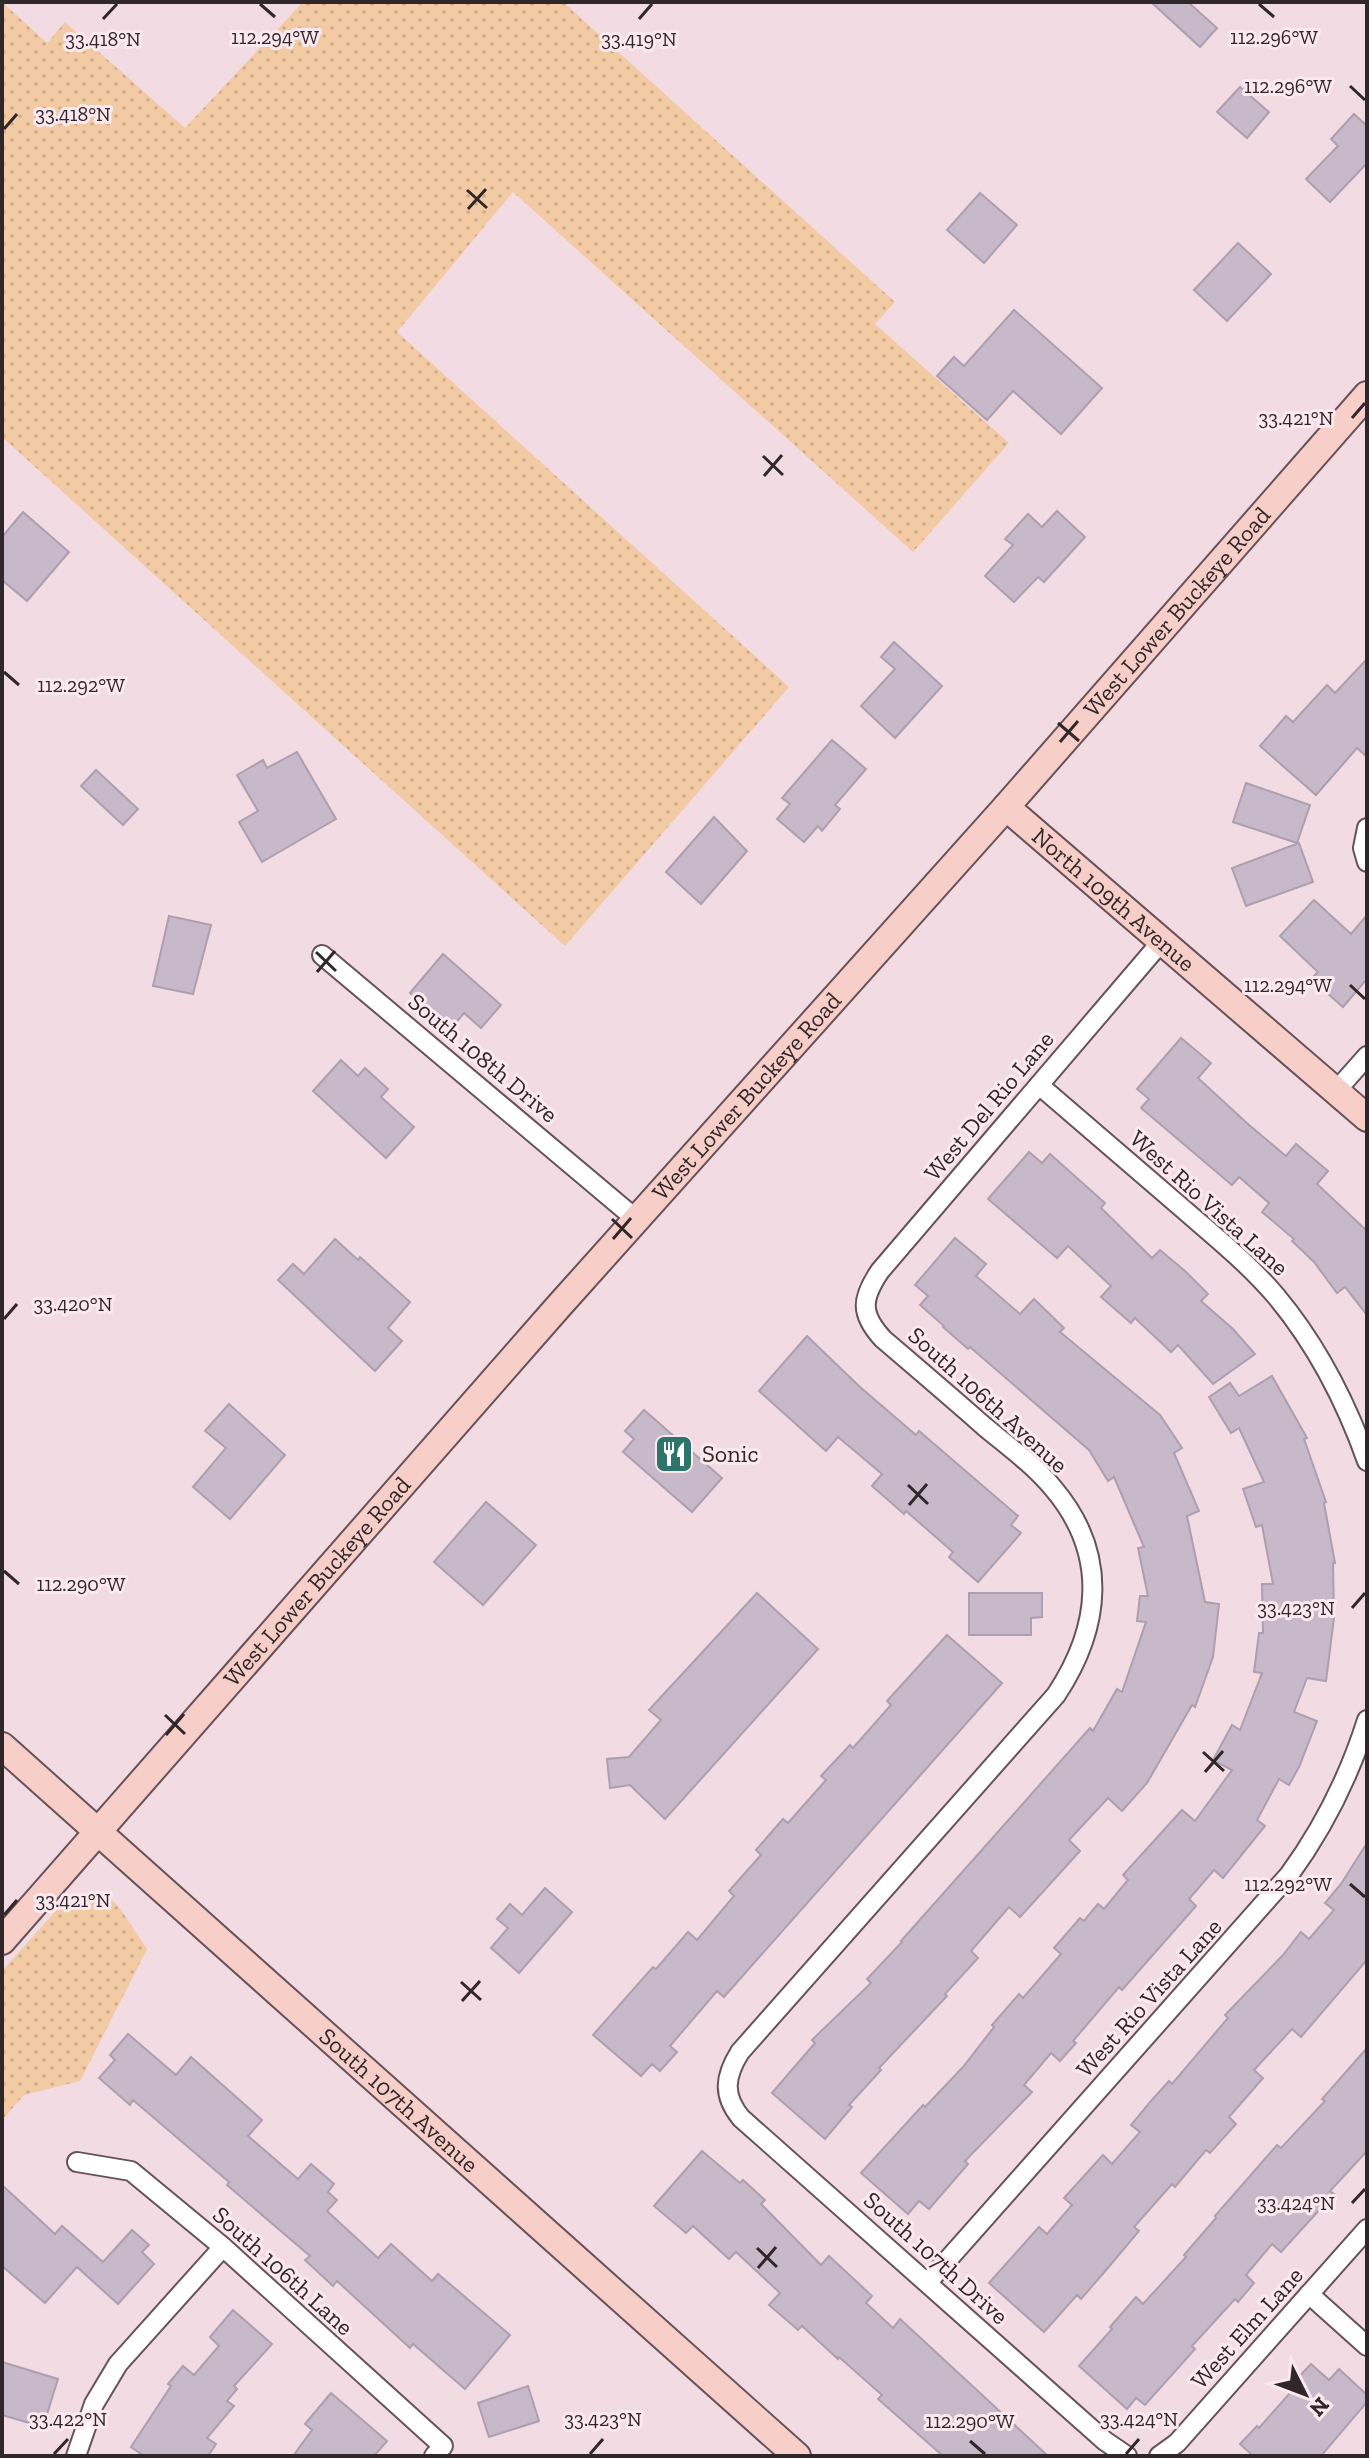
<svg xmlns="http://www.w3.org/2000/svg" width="1369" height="2458" font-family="'Zilla Slab',serif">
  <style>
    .green { fill: url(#green-dots) }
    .building { fill: #c7b9c9; stroke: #ad9faf; stroke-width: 2 }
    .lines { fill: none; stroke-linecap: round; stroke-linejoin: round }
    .street-casing { stroke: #665359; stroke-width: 22 }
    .secondary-casing { stroke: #665359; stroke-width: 30 }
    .street { stroke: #fff; stroke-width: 18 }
    .secondary { stroke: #f8cec8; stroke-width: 26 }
    .ticks { fill: none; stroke: #30272a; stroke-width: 3 }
    .labels { text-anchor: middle; stroke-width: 6; stroke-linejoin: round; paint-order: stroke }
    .street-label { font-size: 24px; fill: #30272a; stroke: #fce9ef }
    .poi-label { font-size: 24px; fill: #30272a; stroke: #fce9ef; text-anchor: start }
    .ticks-label { font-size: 20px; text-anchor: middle; fill: #30272a; stroke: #fce9ef; stroke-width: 6; stroke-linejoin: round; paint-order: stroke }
  </style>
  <defs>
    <pattern id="green-dots" width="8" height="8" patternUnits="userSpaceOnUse" patternTransform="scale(2)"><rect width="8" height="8" fill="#f2caa3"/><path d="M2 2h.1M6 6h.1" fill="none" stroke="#d0ae8c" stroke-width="1.8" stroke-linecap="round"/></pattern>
  </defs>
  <rect width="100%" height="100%" fill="#f2dbe2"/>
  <g class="green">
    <polygon points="2,2 47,43 65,22 185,128 303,2 563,2 895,302 875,324 1009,443 913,552 513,192 397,332 789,687 565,946 2,437"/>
    <polygon points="107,1895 119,1907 147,1949 80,2081 24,2095 2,2120 2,1971 69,1896"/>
  </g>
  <g class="building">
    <polygon points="1151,2 1188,2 1217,28 1200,47"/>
    <polygon points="1240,87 1269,112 1247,138 1217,112"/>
    <polygon points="1354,114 1367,126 1367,163 1330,202 1306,179 1338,146 1331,139"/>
    <polygon points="980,193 1017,225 984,263 947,230"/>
    <polygon points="1238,243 1271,274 1227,321 1194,290"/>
    <polygon points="1014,310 1102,388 1061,434 1013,391 987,420 937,376 954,357 964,366"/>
    <polygon points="1057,511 1085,537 1044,582 1038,577 1014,602 985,576 1013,545 1005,539 1028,514 1042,527"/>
    <polygon points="23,512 69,552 27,601 2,580 2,537"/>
    <polygon points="894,642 942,686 895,738 861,706 895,669 881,657"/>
    <polygon points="1367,659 1367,757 1357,748 1316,795 1260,746 1286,716 1293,722 1327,685 1335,693"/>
    <polygon points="832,740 866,769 835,805 840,809 822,831 818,826 804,842 777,819 790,804 782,798"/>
    <polygon points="297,752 336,819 262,862 239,822 258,811 237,775 263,760 267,768"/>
    <polygon points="96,770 138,809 123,825 81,786"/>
    <polygon points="1246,783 1310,805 1297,843 1233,822"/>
    <polygon points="714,817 747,851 701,904 666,872"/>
    <polygon points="1299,843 1313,882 1246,906 1232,868"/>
    <polygon points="1314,900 1351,934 1367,915 1367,979 1343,1007 1311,979 1318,972 1280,936"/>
    <polygon points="169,916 211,925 193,994 153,986"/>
    <polygon points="443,954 501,1005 481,1028 464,1013 451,1029 410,993"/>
    <polygon points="1181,1038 1211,1063 1198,1078 1249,1125 1286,1156 1296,1144 1328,1171 1317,1184 1367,1231 1367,1315 1345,1287 1337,1293 1314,1262 1292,1241 1294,1239 1262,1212 1269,1203 1239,1177 1232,1185 1141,1108 1149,1099 1137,1089"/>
    <polygon points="341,1060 358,1076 365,1068 388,1089 381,1097 414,1127 386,1158 313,1091"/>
    <polygon points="1029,1152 1042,1163 1050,1154 1105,1203 1101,1208 1152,1258 1160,1250 1185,1271 1208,1294 1201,1301 1233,1329 1255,1354 1213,1384 1178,1345 1171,1352 1135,1318 1131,1323 1101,1297 1111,1286 1068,1246 1057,1258 988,1199"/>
    <polygon points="955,1238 986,1264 976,1276 1020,1314 1034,1299 1064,1328 1060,1332 1160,1415 1182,1448 1174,1453 1199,1511 1187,1516 1205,1602 1219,1604 1213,1657 1195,1707 1192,1705 1147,1783 1122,1811 1108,1798 1069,1840 1080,1851 1020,1917 1009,1907 971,1951 978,1958 945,1994 947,1996 879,2068 881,2070 849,2105 852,2107 825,2139 772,2093 815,2043 812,2040 871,1983 867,1979 902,1942 901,1941 1090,1728 1093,1731 1117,1689 1122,1692 1146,1622 1137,1621 1140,1596 1148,1596 1138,1548 1144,1547 1114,1477 1108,1481 1089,1450 970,1347 968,1349 943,1327 944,1326 920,1305 928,1296 915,1285"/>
    <polygon points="335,1239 358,1260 360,1257 410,1302 388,1328 402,1341 375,1371 278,1280 293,1264 304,1274"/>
    <polygon points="807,1336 860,1387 916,1435 919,1431 1018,1516 1011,1525 1021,1533 978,1582 949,1557 953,1552 906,1511 904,1514 872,1486 882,1474 838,1437 826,1451 759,1391"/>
    <polygon points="1272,1376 1307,1438 1304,1439 1326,1502 1324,1503 1335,1563 1333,1563 1334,1618 1326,1681 1307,1678 1294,1712 1317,1721 1299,1767 1289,1785 1279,1779 1257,1820 1265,1826 1223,1878 1214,1870 1189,1899 1196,1906 1122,1990 1119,1987 1073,2041 1076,2043 1060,2061 1051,2053 1024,2085 1032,2092 965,2161 968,2164 929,2209 919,2201 908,2214 861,2173 923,2105 925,2107 963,2067 994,2027 992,2025 1019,1994 1023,1998 1061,1954 1054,1948 1080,1918 1084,1921 1098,1904 1104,1909 1128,1880 1123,1875 1182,1810 1195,1821 1232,1770 1213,1760 1232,1725 1240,1730 1262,1673 1254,1672 1259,1633 1263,1633 1262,1584 1273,1584 1262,1525 1256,1527 1243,1489 1264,1482 1239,1428 1231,1433 1209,1397 1230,1383 1239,1396"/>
    <polygon points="229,1404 285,1455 230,1519 193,1487 226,1448 205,1431"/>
    <polygon points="644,1410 722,1478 692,1512 623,1452 634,1439 625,1431"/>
    <polygon points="486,1502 536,1545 483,1605 434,1562"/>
    <polygon points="757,1593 818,1649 665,1819 630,1785 610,1788 607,1759 629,1757 661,1720 649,1710"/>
    <polygon points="969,1593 1042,1593 1042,1617 1031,1618 1031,1635 969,1635"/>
    <polygon points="947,1635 1002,1683 724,1997 717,1991 670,2046 677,2052 660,2071 652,2064 641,2076 593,2035 653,1967 656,1969 688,1932 697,1940 734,1896 729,1891 761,1855 756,1850 783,1819 788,1823 826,1780 821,1776 850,1745 853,1748 891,1705 887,1701"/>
    <polygon points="1367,1843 1367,1960 1301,2037 1292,2029 1254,2070 1263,2078 1229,2117 1236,2124 1210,2153 1206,2150 1175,2187 1172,2184 1134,2227 1139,2231 1107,2269 1081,2299 1077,2295 1044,2332 989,2283 1039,2227 1047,2234 1072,2205 1064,2198 1103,2155 1112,2164 1140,2132 1131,2125 1151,2101 1169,2081 1172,2084 1228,2018 1225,2015 1283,1955 1301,1932 1309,1939 1334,1910 1325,1903 1341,1884"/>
    <polygon points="545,1888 572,1912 519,1973 491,1948 508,1928 497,1919 510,1904 522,1915"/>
    <polygon points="128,2034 176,2075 191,2057 262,2120 248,2136 298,2179 311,2164 334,2184 328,2192 337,2200 327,2211 378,2258 391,2244 432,2281 438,2274 510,2335 465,2389 413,2344 410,2348 337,2281 333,2286 305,2260 310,2256 227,2185 229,2182 133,2100 130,2105 99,2078 115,2060 110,2055"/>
    <polygon points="1367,2048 1367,2151 1330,2191 1334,2194 1281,2252 1272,2244 1246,2275 1254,2283 1238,2302 1235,2299 1192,2346 1195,2349 1145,2405 1136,2398 1127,2409 1079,2366 1112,2329 1110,2327 1136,2297 1143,2304 1186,2257 1184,2255 1216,2218 1215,2216 1277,2145 1281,2148 1325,2101 1322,2099"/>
    <polygon points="702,2151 740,2183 743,2180 765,2200 761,2204 821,2265 829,2256 872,2296 866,2303 893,2328 900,2319 1048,2456 943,2456 878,2399 882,2395 839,2357 838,2359 802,2326 798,2330 769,2305 780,2293 736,2252 729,2259 693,2226 686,2233 654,2206"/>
    <polygon points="2,2185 55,2234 62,2226 103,2262 132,2230 149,2245 142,2252 154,2264 118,2304 77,2267 45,2303 2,2266"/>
    <polygon points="233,2310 272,2344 234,2386 237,2389 227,2401 234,2406 207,2438 216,2444 208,2456 144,2456 131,2447 171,2386 168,2384 183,2366 194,2375 219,2346 210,2337"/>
    <polygon points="2,2362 58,2379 43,2427 2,2415"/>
    <polygon points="1311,2364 1329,2380 1339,2369 1367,2395 1367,2402 1321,2456 1253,2456 1240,2444 1257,2426 1259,2428 1297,2385 1294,2382"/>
    <polygon points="528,2386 539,2421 489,2437 478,2403"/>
    <polygon points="331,2393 387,2441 374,2456 293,2456 312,2430 305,2424"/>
  </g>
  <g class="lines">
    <g class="street-casing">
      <g id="street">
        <polyline points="1367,828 1363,848 1367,862"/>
        <polyline points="322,955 637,1220"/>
        <path d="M1039,1085C1087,1126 1134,1167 1182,1208C1214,1236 1248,1263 1276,1296C1316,1344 1346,1402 1367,1461"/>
        <polyline points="1336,1091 1367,1056"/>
        <polyline points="77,2162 131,2171 223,2247 443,2446 434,2456"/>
        <path d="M928,2282L1289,1875C1324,1827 1349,1777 1367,1720"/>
        <polyline points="1309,2294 1367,2346"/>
        <polyline points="76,2456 94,2404 118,2364 223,2247"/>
        <path d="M1127,2456L1105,2441L741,2118C722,2095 725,2076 740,2052L1056,1695C1101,1627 1109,1554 1053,1488C1034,1465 1008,1446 985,1427C951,1397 917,1368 883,1339C860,1314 861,1299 880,1271L1162,941"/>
        <polyline points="1159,2456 1177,2443 1367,2229"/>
      </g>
    </g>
    <g class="secondary-casing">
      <g id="secondary">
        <path id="s1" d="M1006,807L1367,1118"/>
        <path id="s2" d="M2,1746L797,2456"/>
        <path id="s3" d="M2,1941L558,1307L1006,807L1367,395"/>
      </g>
    </g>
    <use href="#street" class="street"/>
    <use href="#secondary" class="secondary"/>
  </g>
  <path class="ticks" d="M260,4L275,17M1259,4L1274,17M103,19L117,4M639,19L652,4M1350,86L1365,100M4,129L17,114M467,190L487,208M468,209L486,189M1352,418L1365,403M763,456L783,475M764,476L782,455M4,672L19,685M1058,723L1079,741M1060,742L1078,721M316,952L336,971M317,972L335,951M1350,985L1365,999M612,1219L632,1238M613,1239L631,1218M4,1319L17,1304M908,1485L928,1504M909,1505L927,1484M4,1571L19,1584M1352,1608L1365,1593M165,1715L185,1734M166,1735L184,1714M1203,1752L1224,1771M1205,1772L1223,1751M1350,1884L1365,1897M4,1915L17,1900M461,1982L481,2000M462,2001L480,1981M1352,2203L1365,2189M757,2248L777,2267M758,2268L776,2247M970,2441L985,2454M54,2454L68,2439M590,2454L603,2439M1126,2454L1139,2439"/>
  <defs>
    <g id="restaurant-square" transform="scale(2)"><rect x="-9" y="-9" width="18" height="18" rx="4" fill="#2e746a" stroke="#fce9ef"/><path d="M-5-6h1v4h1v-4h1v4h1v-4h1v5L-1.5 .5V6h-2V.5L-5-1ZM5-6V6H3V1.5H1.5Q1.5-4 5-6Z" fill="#fff"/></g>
  </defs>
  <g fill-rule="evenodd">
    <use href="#restaurant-square" x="674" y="1454"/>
  </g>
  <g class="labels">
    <g class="street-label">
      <text dy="8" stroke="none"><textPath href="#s3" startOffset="1774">West Lower Buckeye Road</textPath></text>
      <text dy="8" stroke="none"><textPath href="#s1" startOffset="142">North 109th Avenue</textPath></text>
      <text transform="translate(483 1058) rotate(40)" y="8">South 108th Drive</text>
      <text dy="8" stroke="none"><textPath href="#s3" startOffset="1126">West Lower Buckeye Road</textPath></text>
      <text transform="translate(989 1106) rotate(-50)" y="8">West Del Rio Lane</text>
      <text transform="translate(1209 1203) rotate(42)" y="8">West Rio Vista Lane</text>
      <text transform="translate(988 1400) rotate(42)" y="8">South 106th Avenue</text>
      <text dy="8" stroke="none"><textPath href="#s3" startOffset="478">West Lower Buckeye Road</textPath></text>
      <text transform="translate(1149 1998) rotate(-48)" y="8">West Rio Vista Lane</text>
      <text dy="8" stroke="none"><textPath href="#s2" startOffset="532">South 107th Avenue</textPath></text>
      <text transform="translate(936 2258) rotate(42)" y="8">South 107th Drive</text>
      <text transform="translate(283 2271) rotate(42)" y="8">South 106th Lane</text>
      <text transform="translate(1247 2328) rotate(-48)" y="8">West Elm Lane</text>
    </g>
    <g class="poi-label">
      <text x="702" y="1462">Sonic</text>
    </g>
  </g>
  <g class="ticks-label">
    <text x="1274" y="44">112.296°W</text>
    <text x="275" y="44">112.294°W</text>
    <text x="103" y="46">33.418°N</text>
    <text x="639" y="46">33.419°N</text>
    <text x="1288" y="93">112.296°W</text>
    <text x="73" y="121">33.418°N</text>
    <text x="1296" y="425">33.421°N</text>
    <text x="81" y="692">112.292°W</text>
    <text x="1288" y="992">112.294°W</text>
    <text x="73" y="1311">33.420°N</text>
    <text x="81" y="1591">112.290°W</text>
    <text x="1296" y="1615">33.423°N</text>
    <text x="1288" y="1891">112.292°W</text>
    <text x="73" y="1907">33.421°N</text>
    <text x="1296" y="2210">33.424°N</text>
    <text x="68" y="2426">33.422°N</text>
    <text x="603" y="2426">33.423°N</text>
    <text x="1139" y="2426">33.424°N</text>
    <text x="970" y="2428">112.290°W</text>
  </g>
  <rect width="1369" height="2458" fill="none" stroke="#30272a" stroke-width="8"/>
  <g transform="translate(1305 2394) rotate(132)" stroke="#fce9ef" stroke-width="6" paint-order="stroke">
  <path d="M0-6L14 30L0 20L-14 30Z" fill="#30272a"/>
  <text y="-12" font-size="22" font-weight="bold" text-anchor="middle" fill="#30272a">N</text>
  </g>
</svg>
